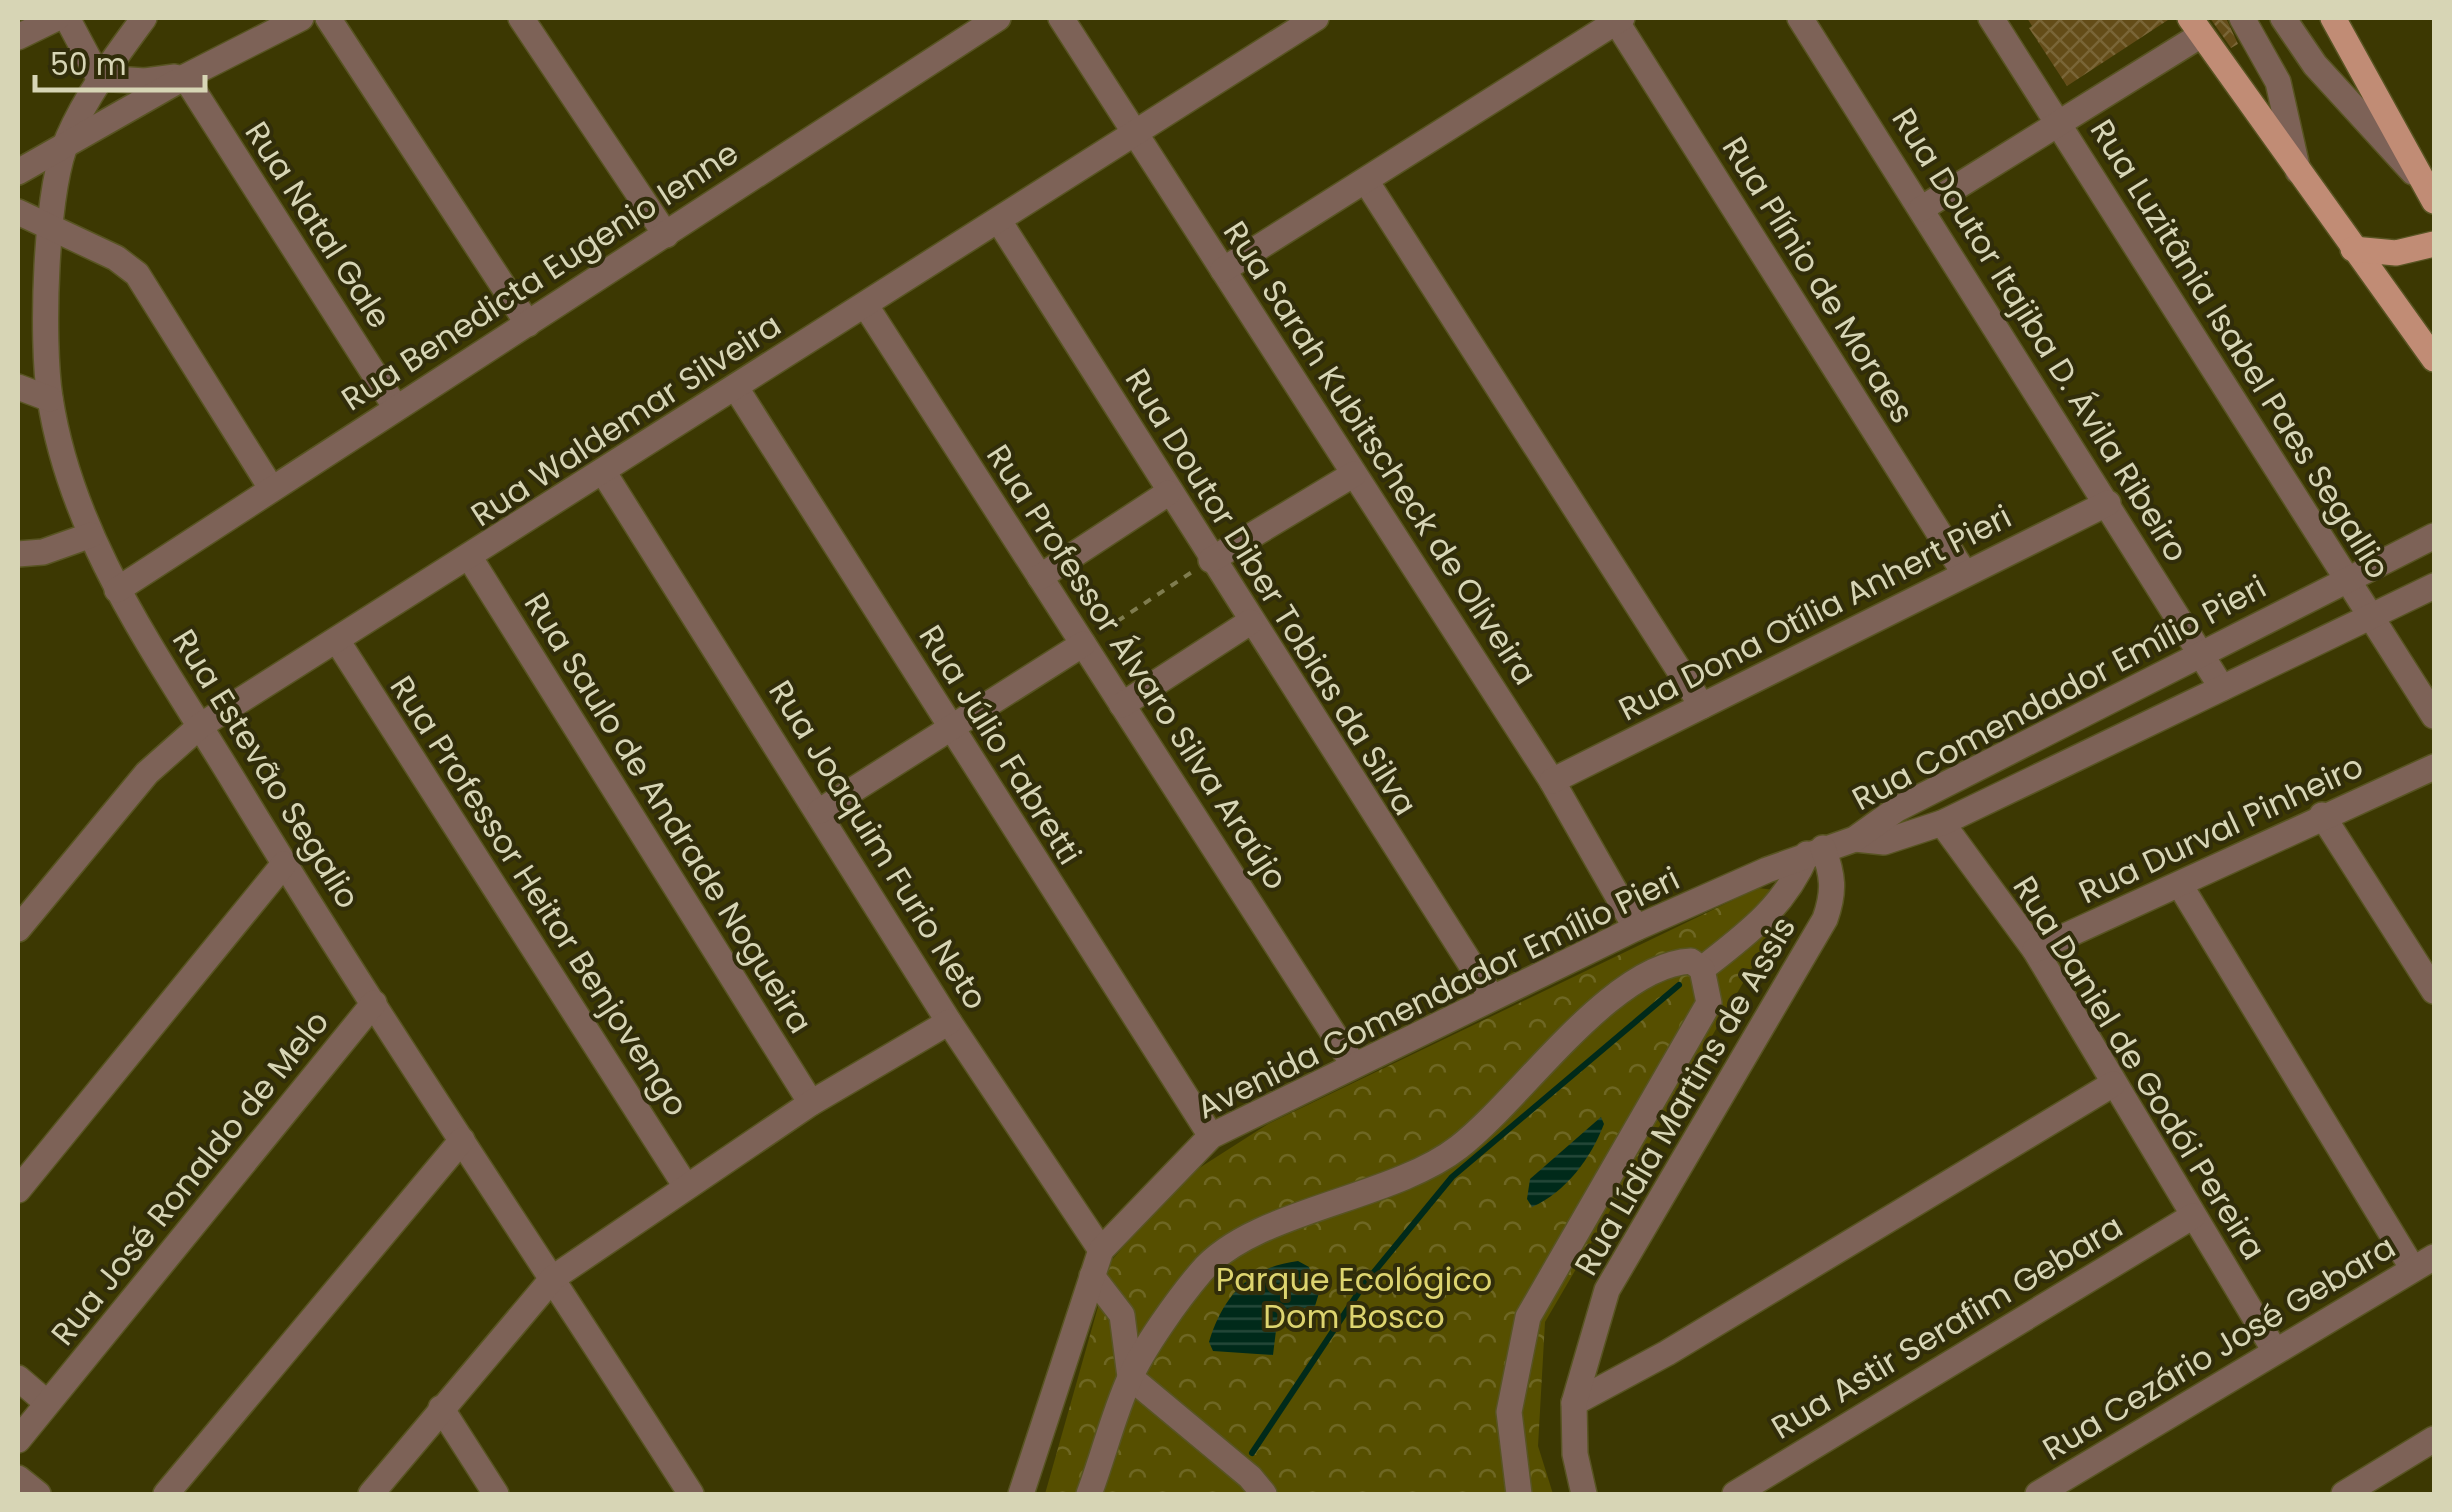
<svg xmlns="http://www.w3.org/2000/svg" width="2452" height="1512" font-family="Poppins,sans-serif">
  <style>
    .forest { fill: url(#forest-crowns) }
    .water { fill: url(#water-rules) }
    .lines { fill: none; stroke-linecap: round; stroke-linejoin: round }
    .stream { stroke: #002a1a; stroke-width: 6 }
    .building { fill: url(#building-cross-hatch) }
    .minor-casing { stroke: #585422; stroke-width: 28 }
    .major-casing { stroke: #585422; stroke-width: 28 }
    .path { stroke: #7f7c4f; stroke-width: 4; stroke-dasharray: 8 8; stroke-linecap: butt }
    .minor { stroke: #7d6257; stroke-width: 25 }
    .major { stroke: #c18c75; stroke-width: 25 }
    .labels { text-anchor: middle; stroke-width: 8; stroke-linejoin: round; paint-order: stroke }
    .street-label { font-size: 32px; fill: #d7d5b5; stroke: #312d0a }
    .park-label { font-size: 32px; fill: #ddd46f; stroke: #312d0a }
  </style>
  <defs>
    <pattern id="forest-crowns" width="20" height="18" patternUnits="userSpaceOnUse" patternTransform="scale(2.5)"><rect width="20" height="18" fill="#564f00"/><path d="M2 6a3 3 0 1 1 6 0M12 15a3 3 0 1 1 6 0" fill="none" stroke="#6e6723"/></pattern>
    <pattern id="water-rules" width="6" height="5" patternUnits="userSpaceOnUse" patternTransform="scale(2.5)"><rect width="6" height="5" fill="#002a1a"/><path d="M0 2.5h6" fill="none" stroke="#244839"/></pattern>
    <pattern id="building-cross-hatch" width="8" height="8" patternUnits="userSpaceOnUse" patternTransform="scale(2.5)"><rect width="8" height="8" fill="#634c18"/><path d="M0 0l8 8M0 8l8-8" fill="none" stroke="#796537"/></pattern>
  </defs>
  <rect width="100%" height="100%" fill="#3c3802"/>
  <polygon class="forest" points="1758,888 1781,891 1778,923 1545,1322 1538,1446 1553,1494 1045,1494 1111,1261 1182,1179 1268,1124"/>
  <g class="water">
    <path d="M1601,1117L1604,1124C1591,1158 1566,1192 1532,1207L1527,1199L1530,1179Z"/>
    <path d="M1298,1261L1309,1267L1319,1293L1315,1306L1278,1314L1273,1355L1213,1351L1209,1342C1223,1296 1249,1267 1298,1261Z"/>
  </g>
  <g class="lines">
    <polyline class="stream" points="1252,1453 1365,1283 1452,1177 1679,985"/>
  </g>
  <g class="building">
    <polygon points="2027,18 2171,18 2067,86 2029,28 2032,26"/>
    <polygon points="2210,18 2226,18 2238,44 2231,48"/>
  </g>
  <g class="lines">
    <g class="minor-casing">
      <g id="minor">
        <polyline points="67,18 99,78"/>
        <path d="M144,18C116,56 87,94 68,138C45,190 41,340 50,398C72,542 162,662 235,783C381,1024 540,1257 691,1494"/>
        <polyline points="328,18 528,324"/>
        <polyline points="521,18 666,235"/>
        <polyline points="1061,18 1552,781 1636,928"/>
        <polyline points="1800,18 2222,688"/>
        <polyline points="1991,18 2434,716"/>
        <polyline points="2242,18 2278,82 2298,171"/>
        <polyline points="2283,18 2315,65 2413,172"/>
        <polyline points="1616,21 1965,574"/>
        <polyline points="18,37 57,18"/>
        <polyline points="185,77 396,408"/>
        <polyline points="99,78 145,81 175,77"/>
        <polyline points="18,172 185,77 301,18"/>
        <polyline points="1366,181 1702,706"/>
        <polyline points="1921,209 2201,35"/>
        <polyline points="18,212 116,258 137,274 271,488"/>
        <polyline points="999,221 1491,996"/>
        <polyline points="1223,270 1622,18"/>
        <polyline points="866,306 1353,1064"/>
        <polyline points="18,387 50,399"/>
        <polyline points="736,388 1211,1136"/>
        <polyline points="604,473 949,1022 1101,1250"/>
        <polyline points="18,554 43,552 91,535"/>
        <polyline points="470,558 811,1103"/>
        <polyline points="1211,560 1354,474"/>
        <polyline points="1040,577 1168,493"/>
        <polyline points="117,590 998,18"/>
        <polyline points="338,642 685,1185"/>
        <polyline points="1122,705 1250,622"/>
        <polyline points="1552,781 2108,503"/>
        <polyline points="820,811 1083,644"/>
        <polyline points="2322,815 2434,991"/>
        <polyline points="1942,823 2035,950 2275,1351"/>
        <polyline points="1855,839 1884,842 1942,823 2434,586"/>
        <polyline points="2180,885 2413,1269"/>
        <polyline points="18,929 147,773 200,726 1316,18"/>
        <polyline points="2035,950 2434,767"/>
        <path d="M1702,969C1747,934 1784,907 1807,854"/>
        <polyline points="18,1190 284,864"/>
        <polyline points="1092,1276 1122,1315 1130,1377 1250,1477 1264,1494"/>
        <polyline points="18,1378 47,1403"/>
        <polyline points="1574,1403 1667,1353 2113,1084"/>
        <polyline points="441,1408 496,1494"/>
        <polyline points="18,1440 374,1003"/>
        <polyline points="18,1478 38,1494"/>
        <polyline points="166,1494 462,1140"/>
        <polyline points="371,1494 553,1278 811,1103 949,1022"/>
        <polyline points="1021,1494 1101,1250 1211,1136 1636,928 1767,870 1855,839 1897,809 2434,536"/>
        <path d="M1089,1494C1103,1457 1113,1416 1129,1380C1143,1348 1178,1299 1201,1272C1253,1210 1391,1200 1459,1147C1523,1097 1611,965 1691,961L1702,969L1709,1003L1528,1317L1509,1412L1519,1494"/>
        <path d="M1584,1494L1575,1454L1574,1403L1607,1290L1825,919C1835,891 1833,875 1823,848"/>
        <polyline points="1735,1494 2193,1216"/>
        <polyline points="2038,1494 2434,1257"/>
        <polyline points="2344,1494 2434,1439"/>
      </g>
    </g>
    <g class="major-casing">
      <g id="major">
        <polyline points="2190,18 2434,359"/>
        <polyline points="2333,18 2434,201"/>
        <polyline points="2353,249 2396,253 2434,244"/>
      </g>
    </g>
    <polyline class="path" points="1104,630 1192,572"/>
    <use href="#minor" class="minor"/>
    <use href="#major" class="major"/>
  </g>
  <g class="labels">
    <g class="street-label">
      <text transform="translate(318 225) rotate(57)" y="11">Rua Natal Gale</text>
      <text transform="translate(540 276) rotate(-33)" y="11">Rua Benedicta Eugenio Ienne</text>
      <text transform="translate(1818 280) rotate(58)" y="11">Rua Plínio de Moraes</text>
      <text transform="translate(2040 335) rotate(58)" y="11">Rua Doutor Itajiba D. Ávila Ribeiro</text>
      <text transform="translate(2240 349) rotate(58)" y="11">Rua Luzitânia Isabel Paes Segallio</text>
      <text transform="translate(626 420) rotate(-33)" y="11">Rua Waldemar Silveira</text>
      <text transform="translate(1380 453) rotate(57)" y="11">Rua Sarah Kubitscheck de Oliveira</text>
      <text transform="translate(1271 592) rotate(58)" y="11">Rua Doutor Diber Tobias da Silva</text>
      <text transform="translate(1815 613) rotate(-27)" y="11">Rua Dona Otília Anhert Pieri</text>
      <text transform="translate(1137 667) rotate(57)" y="11">Rua Professor Álvaro Silva Araújo</text>
      <text transform="translate(2059 693) rotate(-28)" y="11">Rua Comendador Emílio Pieri</text>
      <text transform="translate(1000 745) rotate(58)" y="11">Rua Júlio Fabretti</text>
      <text transform="translate(266 769) rotate(58)" y="11">Rua Estevão Segalio</text>
      <text transform="translate(668 813) rotate(58)" y="11">Rua Saulo de Andrade Nogueira</text>
      <text transform="translate(2221 829) rotate(-25)" y="11">Rua Durval Pinheiro</text>
      <text transform="translate(878 845) rotate(58)" y="11">Rua Joaquim Furio Neto</text>
      <text transform="translate(539 896) rotate(57)" y="11">Rua Professor Heitor Benjovengo</text>
      <text transform="translate(1438 993) rotate(-26)" y="11">Avenida Comendador Emílio Pieri</text>
      <text transform="translate(2139 1068) rotate(58)" y="11">Rua Daniel de Godói Pereira</text>
      <text transform="translate(1685 1096) rotate(-60)" y="11">Rua Lídia Martins de Assis</text>
      <text transform="translate(190 1178) rotate(-51)" y="11">Rua José Ronaldo de Melo</text>
      <text transform="translate(1947 1327) rotate(-31)" y="11">Rua Astir Serafim Gebara</text>
      <text transform="translate(2219 1348) rotate(-31)" y="11">Rua Cezário José Gebara</text>
    </g>
    <g class="park-label">
      <text x="1354" y="1291">Parque Ecológico<tspan x="1354" dy="37">Dom Bosco</tspan></text>
    </g>
  </g>
  <rect width="2452" height="1512" fill="none" stroke="#d7d5b5" stroke-width="40"/>
  <path d="M35 75v15h170v-15" fill="none" stroke="#d7d5b5" stroke-width="5"/>
  <text x="50" y="75" font-size="30" fill="#d7d5b5" stroke="#312d0a" stroke-width="8" paint-order="stroke">50 m</text>
</svg>
